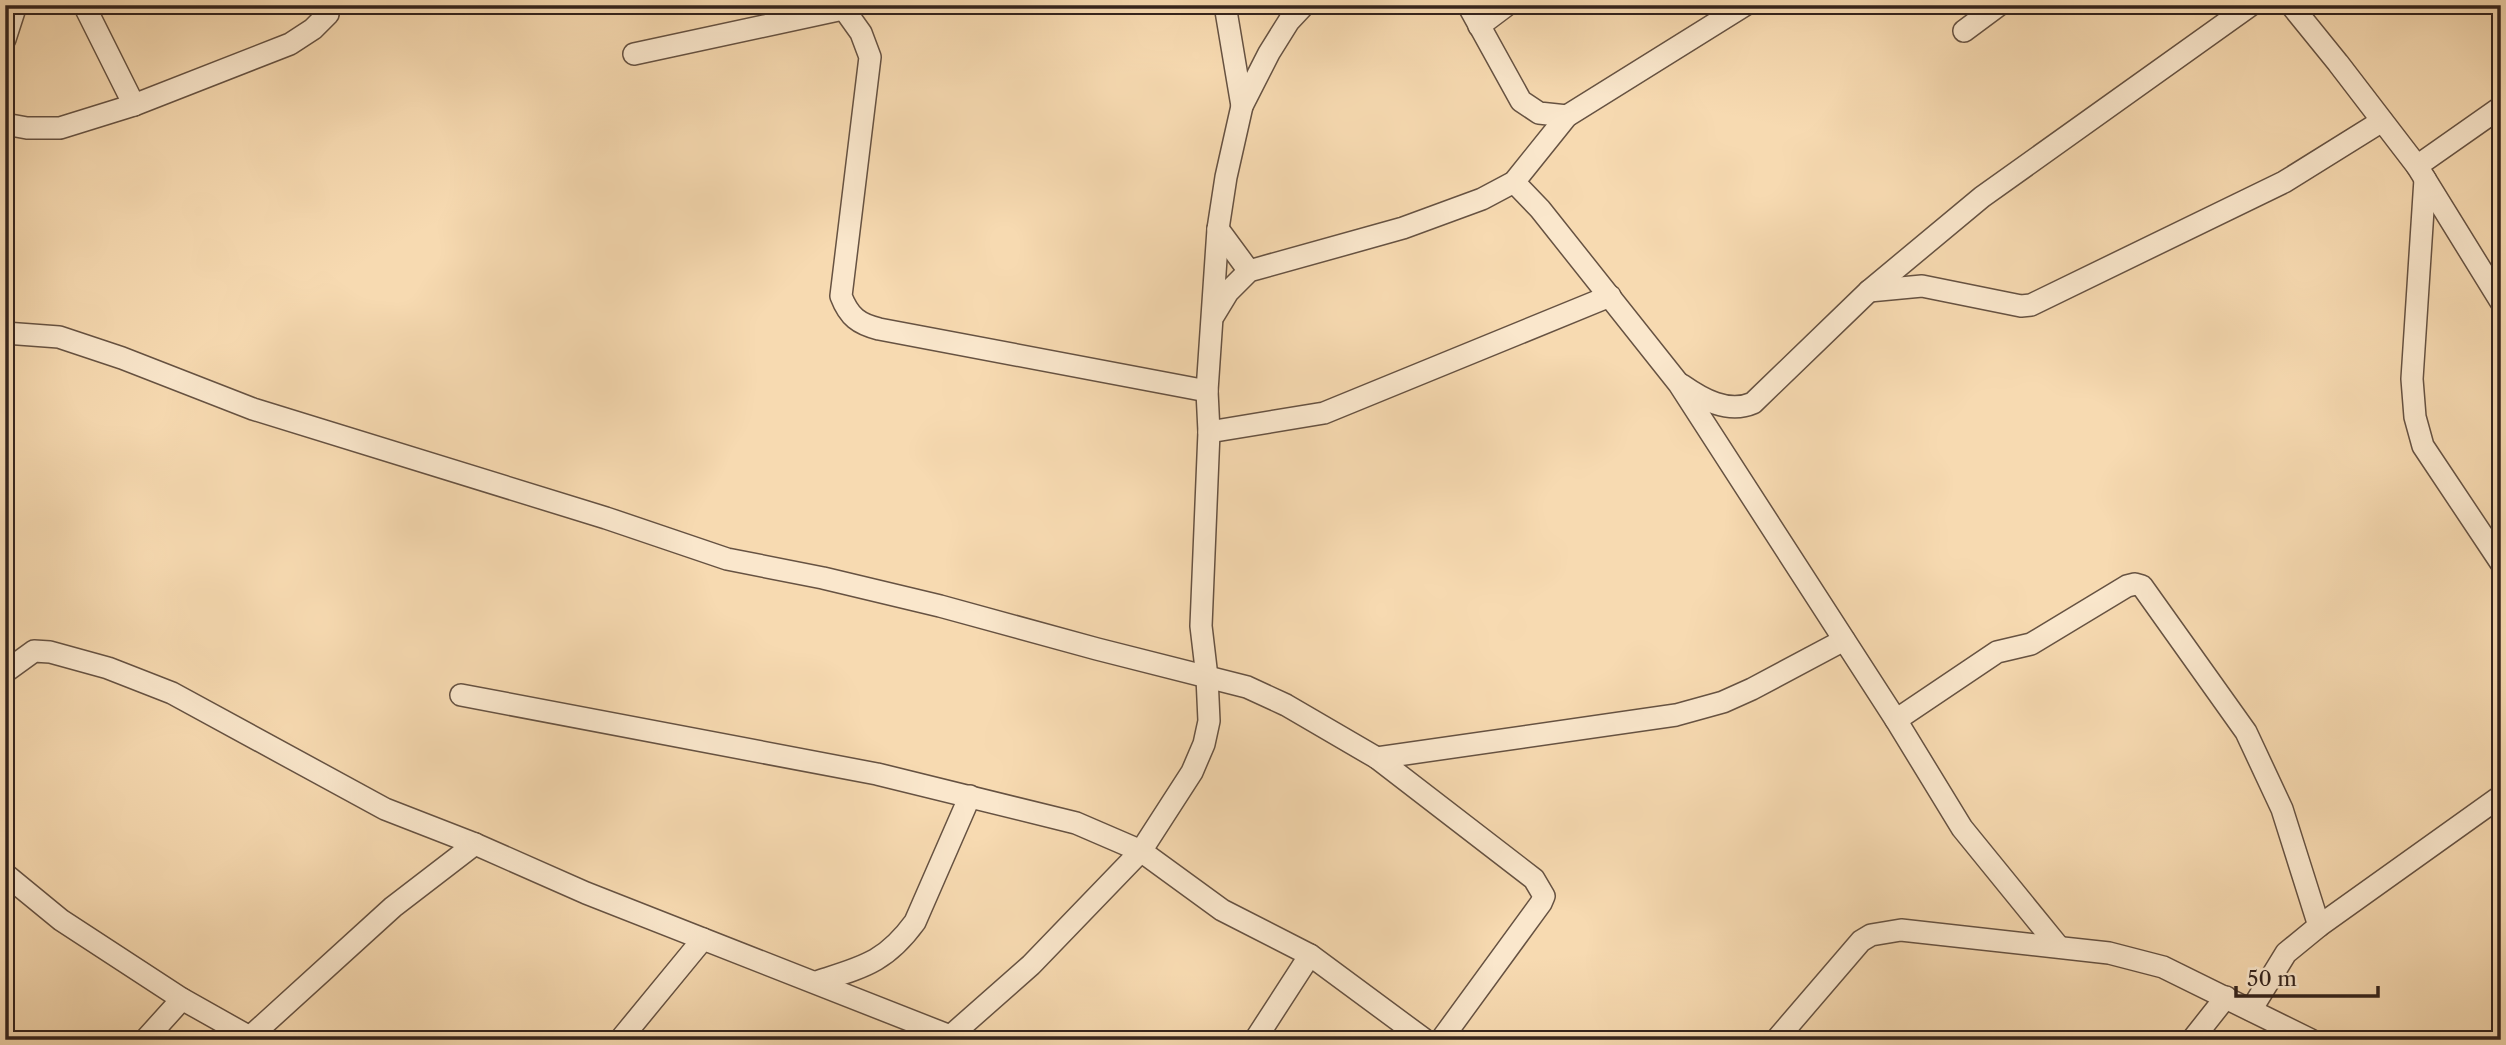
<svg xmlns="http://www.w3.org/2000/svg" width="2506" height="1045" font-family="'Libre Caslon Text',serif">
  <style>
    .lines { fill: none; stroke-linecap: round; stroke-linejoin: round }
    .street-casing { stroke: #665242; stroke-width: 24 }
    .street { stroke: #fae7cc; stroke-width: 21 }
  </style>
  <rect width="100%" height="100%" fill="#f7dab1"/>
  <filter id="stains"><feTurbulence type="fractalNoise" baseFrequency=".00286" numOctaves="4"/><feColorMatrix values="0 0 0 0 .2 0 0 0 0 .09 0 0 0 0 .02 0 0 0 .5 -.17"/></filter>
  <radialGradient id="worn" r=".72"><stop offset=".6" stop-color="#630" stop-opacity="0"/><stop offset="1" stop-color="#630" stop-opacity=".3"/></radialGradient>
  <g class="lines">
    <g class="street-casing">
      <g id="street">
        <polyline points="84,5 134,105"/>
        <path d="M841,5L861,33L870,57L841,296C849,317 859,324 879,329L1207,391"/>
        <polyline points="1225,5 1242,106"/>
        <polyline points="1468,5 1521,101 1539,113 1567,116"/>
        <polyline points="2291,5 2338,63 2417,166 2501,302"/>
        <polyline points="1479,26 1507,5"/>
        <polyline points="1964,31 1999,5"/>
        <polyline points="5,39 16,5"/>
        <polyline points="634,54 843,9"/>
        <polyline points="5,124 27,128 60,128 134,105 290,44 313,29 328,14 326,5"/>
        <polyline points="2417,166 2501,107"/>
        <polyline points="2425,179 2412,379 2415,417 2423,446 2501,563"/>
        <polyline points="1514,182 1540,209 1679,384 1896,720 1962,828 2058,946"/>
        <polyline points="1218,229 1249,271"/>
        <polyline points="1869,291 1922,286 2021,306 2031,305 2284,182 2382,121"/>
        <polyline points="1214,315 1228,292 1249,271 1403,228 1482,199 1514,182 1567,116 1745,5"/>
        <polyline points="5,333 59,337 122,358 253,409 606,518 727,559 823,578 940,606 1097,649 1247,687 1286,705 1377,758 1534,879 1544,896 1541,903 1441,1040"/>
        <path d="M1682,385C1702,399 1728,414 1753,403L1869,291L1982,197L2251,5"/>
        <polyline points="1209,432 1324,413 1610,296"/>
        <polyline points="5,672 34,651 50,652 108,668 172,693 385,809 475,844 586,893 950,1036"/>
        <polyline points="461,695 877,774 1076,823 1141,851 1222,910 1310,955 1425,1040"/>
        <polyline points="1896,720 1997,652 2031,644 2127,586 2135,584 2142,586 2246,732 2282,809 2319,926"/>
        <polyline points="1377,758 1676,715 1723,702 1752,689 1844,640"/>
        <polyline points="5,874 61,920 182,999 255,1040"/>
        <path d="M816,982C863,967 885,963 915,922L970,796"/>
        <polyline points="2251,1010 2286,953 2319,926 2501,796"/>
        <polyline points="250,1037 393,907 475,844"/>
        <polyline points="145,1040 182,999"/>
        <polyline points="620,1040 703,939"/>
        <polyline points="946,1040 1031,965 1141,851 1192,772 1204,744 1209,721 1207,677 1201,626 1209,432 1207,391 1218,229 1226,177 1242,106 1269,53 1289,21 1304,5"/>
        <polyline points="1255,1040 1310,955"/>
        <polyline points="1776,1040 1861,941 1871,935 1901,930 2109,953 2163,967 2311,1040"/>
        <polyline points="2192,1040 2226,997"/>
      </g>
    </g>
    <use href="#street" class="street"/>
  </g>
  <rect width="2506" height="1045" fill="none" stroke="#f7dab1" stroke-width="28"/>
  <rect x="7" y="7" width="2492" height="1031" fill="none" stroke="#35241d" stroke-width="3.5"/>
  <rect x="14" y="14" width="2478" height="1017" fill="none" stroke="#35241d" stroke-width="2"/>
  <path d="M2236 986v10h142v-10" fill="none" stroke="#35241d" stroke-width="3.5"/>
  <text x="2247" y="986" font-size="21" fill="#35241d" stroke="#fae7cc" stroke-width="5" paint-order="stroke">50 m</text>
  <rect width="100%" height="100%" filter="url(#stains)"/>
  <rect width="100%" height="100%" fill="url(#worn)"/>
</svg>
